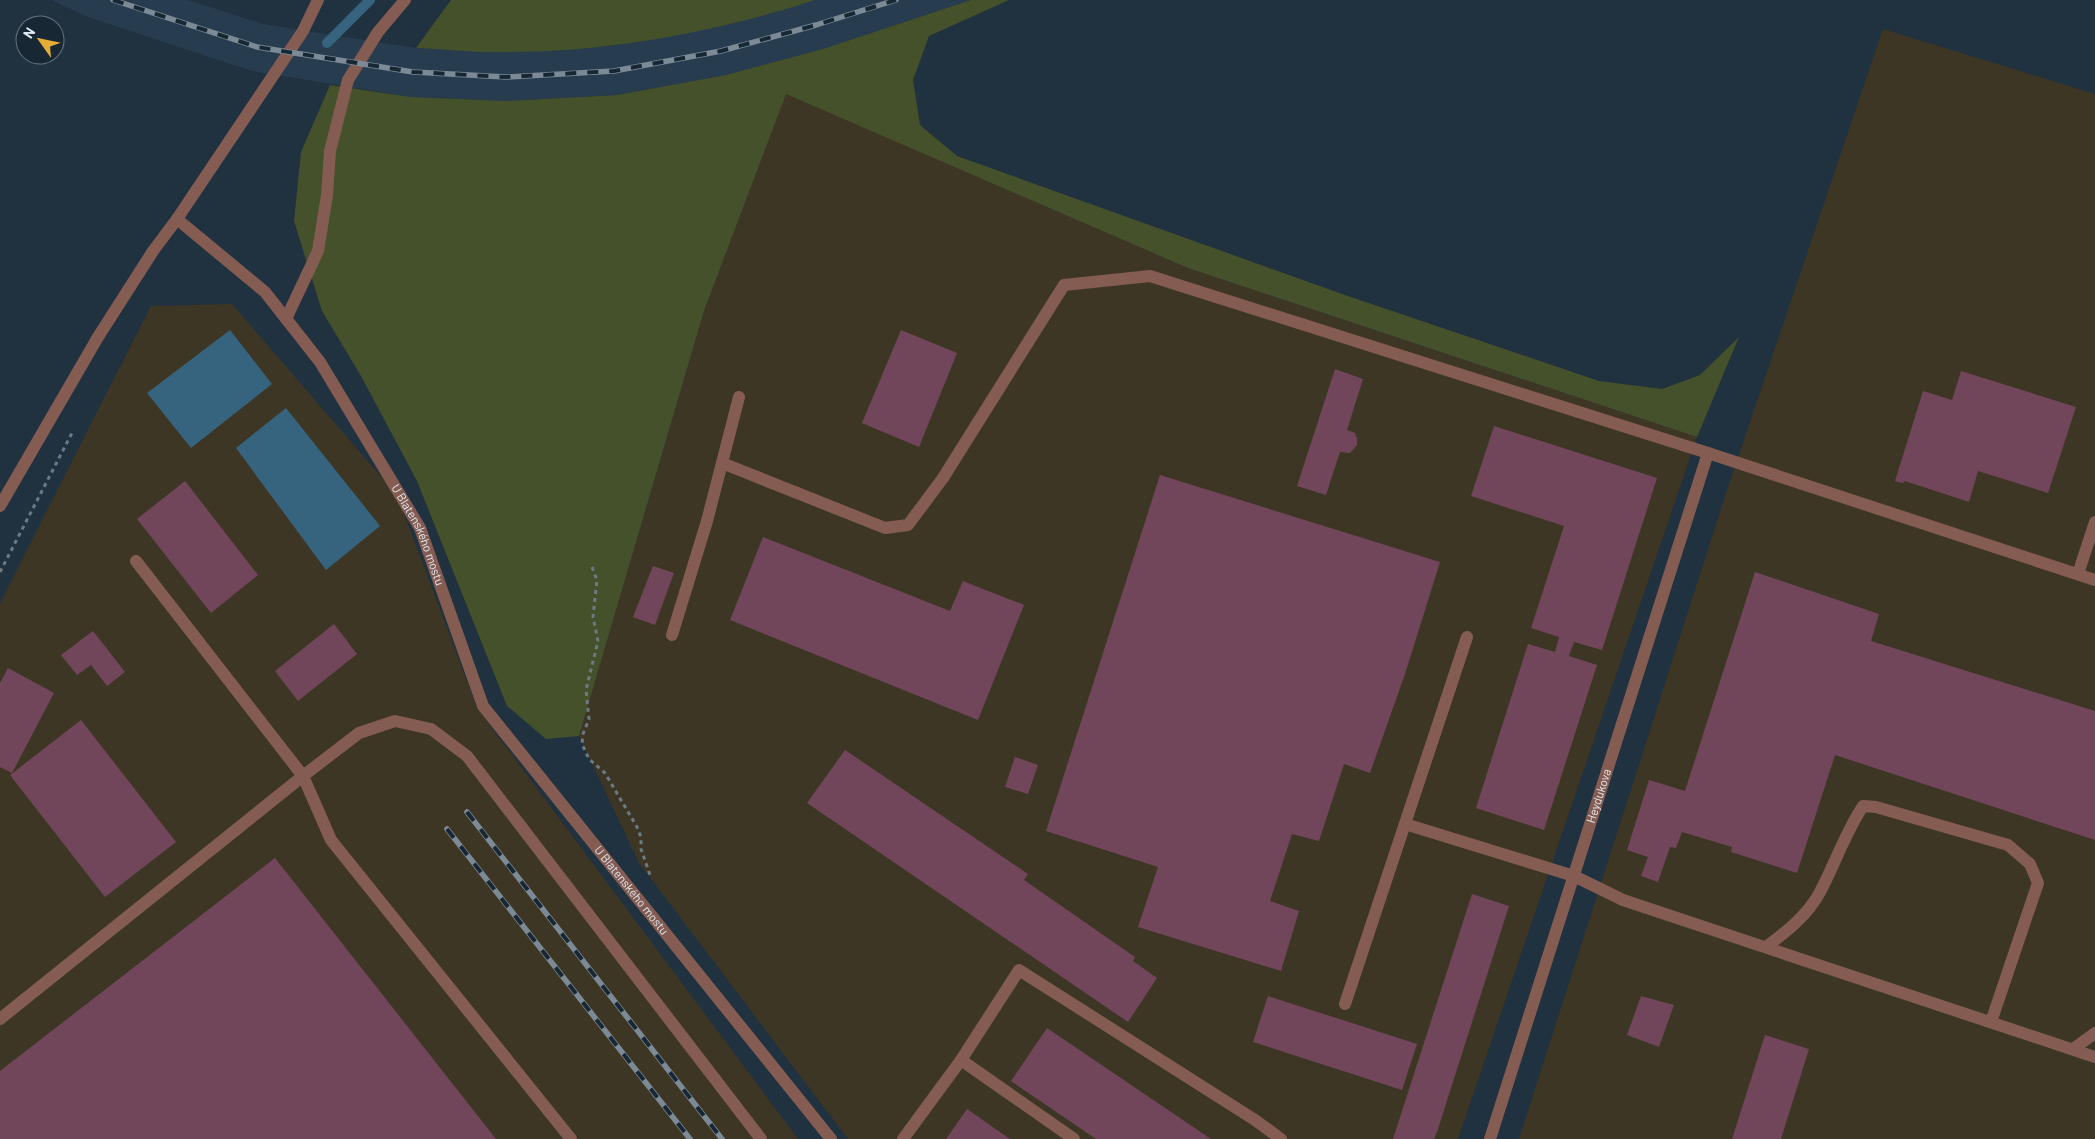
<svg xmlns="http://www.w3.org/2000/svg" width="2095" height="1139" font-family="Barlow,sans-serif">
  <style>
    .built { fill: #273d4f }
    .industrial { fill: #3e3625 }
    .green { fill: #45512a }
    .water { fill: #36647e }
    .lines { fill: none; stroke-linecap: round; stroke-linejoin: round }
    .stream { stroke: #36647e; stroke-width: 10 }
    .building { fill: #71465a }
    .path { stroke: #6c7a86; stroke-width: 3; stroke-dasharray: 4 4; stroke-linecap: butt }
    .service { stroke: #855c52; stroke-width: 12 }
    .minor { stroke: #855c52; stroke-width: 12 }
    .rail-casing { stroke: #7c8a96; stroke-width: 5.5 }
    .rail { stroke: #172734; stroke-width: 4; stroke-dasharray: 11; stroke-linecap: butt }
    .labels { text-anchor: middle; stroke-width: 4; stroke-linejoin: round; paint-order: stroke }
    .street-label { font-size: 12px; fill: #dfe9f2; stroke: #172734 }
  </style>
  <rect width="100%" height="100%" fill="#20313f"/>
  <polygon class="built" points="52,0 188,0 263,24 338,36 416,48 506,52 611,46 716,27 815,0 971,0 823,49 726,75 617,95 506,101 411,97 252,71 85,16"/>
  <g class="industrial">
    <polygon points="1883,29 2095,94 2095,1139 1519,1139 1728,487"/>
    <polygon points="786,93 1188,268 1697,437 1458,1139 848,1139 639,863 579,736 704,311"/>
    <polygon points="232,304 397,495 477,708 798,1139 0,1139 0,603 151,306"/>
  </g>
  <g class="green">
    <path d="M451,0H815C716,32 611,52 506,52C476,53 446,49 416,48Z"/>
    <polygon points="971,0 1009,0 929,36 913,80 920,125 957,156 1342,294 1599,381 1662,389 1700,375 1739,337 1697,437 1188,268 786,94 704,311 579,736 546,739 507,706 417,481 361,376 322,311 294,221 301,152 330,85 411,97 506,101 617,95 726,75 823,49"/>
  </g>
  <g class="water">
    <polygon points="230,330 272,384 191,448 147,393"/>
    <polygon points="286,408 380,526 326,570 236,448"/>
  </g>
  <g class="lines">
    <polyline class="stream" points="327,43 370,0"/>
  </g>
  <g class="building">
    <polygon points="901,330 957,353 919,447 862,423"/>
    <polygon points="1335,369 1363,379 1347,430 1355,433 1357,439 1357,445 1350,453 1340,452 1326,495 1297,486"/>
    <polygon points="1961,371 2076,407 2048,493 1978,471 1969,502 1905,481 1903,483 1895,481 1923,391 1952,400"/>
    <polygon points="1494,426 1657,478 1602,650 1574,642 1569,656 1597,665 1544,830 1476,808 1528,644 1555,652 1559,637 1531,628 1564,526 1471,496"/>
    <polygon points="1160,475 1440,562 1405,674 1370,773 1344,764 1319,841 1292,834 1270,901 1299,911 1281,971 1138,927 1158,867 1046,831"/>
    <polygon points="185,481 258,575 211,613 137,519"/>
    <polygon points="763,537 950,611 963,581 1024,605 978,720 730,620"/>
    <polygon points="653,566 674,573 655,625 633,617"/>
    <polygon points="1755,572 1879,614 1871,641 2095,711 2095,840 1835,755 1797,873 1731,852 1732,847 1682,832 1676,848 1670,847 1658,882 1641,876 1648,857 1627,850 1649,780 1685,791"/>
    <polygon points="334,624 357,654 298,701 275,671"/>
    <polygon points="93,631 125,672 107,686 91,665 77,675 61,655"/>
    <polygon points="8,668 54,693 12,773 0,767 0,683"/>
    <polygon points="81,720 176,842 105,897 10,775"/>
    <polygon points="845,750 1028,874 1024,880 1135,957 1133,961 1157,978 1128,1022 807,803"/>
    <polygon points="1015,757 1038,765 1028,794 1005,787"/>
    <polygon points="275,858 496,1139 0,1139 0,1071"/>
    <polygon points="1472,894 1509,906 1438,1129 1434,1139 1393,1139"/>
    <polygon points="1268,996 1417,1044 1402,1090 1253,1042"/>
    <polygon points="1641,996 1674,1005 1659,1047 1627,1035"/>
    <polygon points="1047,1028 1140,1091 1211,1139 1096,1139 1011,1081"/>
    <polygon points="1765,1035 1809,1049 1781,1139 1732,1139"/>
    <polygon points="967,1109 1010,1139 946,1139"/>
  </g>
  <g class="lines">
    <g class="path">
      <polyline points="592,567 597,580 593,617 598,641 586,690 589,719 583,734 582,744 589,759 605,773 637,827 641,837 641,849 650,875"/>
      <polyline points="0,572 73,431"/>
    </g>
    <g class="service">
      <polyline points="177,219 303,31 318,0"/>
      <polyline points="286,319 318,251 327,195 330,151 348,80 378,32 405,0"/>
      <polyline points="722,463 885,528 908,525 943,478"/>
      <polyline points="2078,574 2095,522"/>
      <polyline points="672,635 707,521 739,397"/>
      <polyline points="1405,824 1574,876 1623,900 2095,1057"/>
      <path d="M1766,947C1786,932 1808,915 1820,892C1835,864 1845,833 1863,806L1876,807L2008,845L2030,864L2038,883L1991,1022"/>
      <polyline points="1345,1004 1467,637"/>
      <polyline points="0,1019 303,776 136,561"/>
      <polyline points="2073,1049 2095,1033"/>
      <polyline points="961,1060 1074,1139"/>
      <polyline points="571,1139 331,840 303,776 359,733 395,721 431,729 467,756 761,1139"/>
      <polyline points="903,1139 961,1060 1019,970 1255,1120 1281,1139"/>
    </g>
    <g class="minor">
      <polyline points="943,478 1064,285 1150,276 1708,453 2095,580"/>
      <path id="s1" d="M0,506L98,337L153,251L177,219L265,292L320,362L420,528L483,706L831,1139"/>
      <path id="s2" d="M1490,1139L1708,453"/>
    </g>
    <g class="rail-casing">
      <g id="rail">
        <polyline points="113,0 257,47 413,72 506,77 614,71 721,51 816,25 896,0"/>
        <polyline points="467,812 722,1139"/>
        <polyline points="447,829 690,1139"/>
      </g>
    </g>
    <use href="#rail" class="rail"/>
  </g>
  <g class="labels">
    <g class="street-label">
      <text dy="4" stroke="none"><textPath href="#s1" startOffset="740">U Blatenského mostu</textPath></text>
      <text dy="4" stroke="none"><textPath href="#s2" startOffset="360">Heydukova</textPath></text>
      <text dy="4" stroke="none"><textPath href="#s1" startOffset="1160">U Blatenského mostu</textPath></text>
    </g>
  </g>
  <g transform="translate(40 40) rotate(303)"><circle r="24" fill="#172734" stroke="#677580"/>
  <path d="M0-4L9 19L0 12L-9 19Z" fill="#e5ad36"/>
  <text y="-8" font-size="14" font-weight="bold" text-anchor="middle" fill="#dfe9f2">N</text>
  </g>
</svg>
